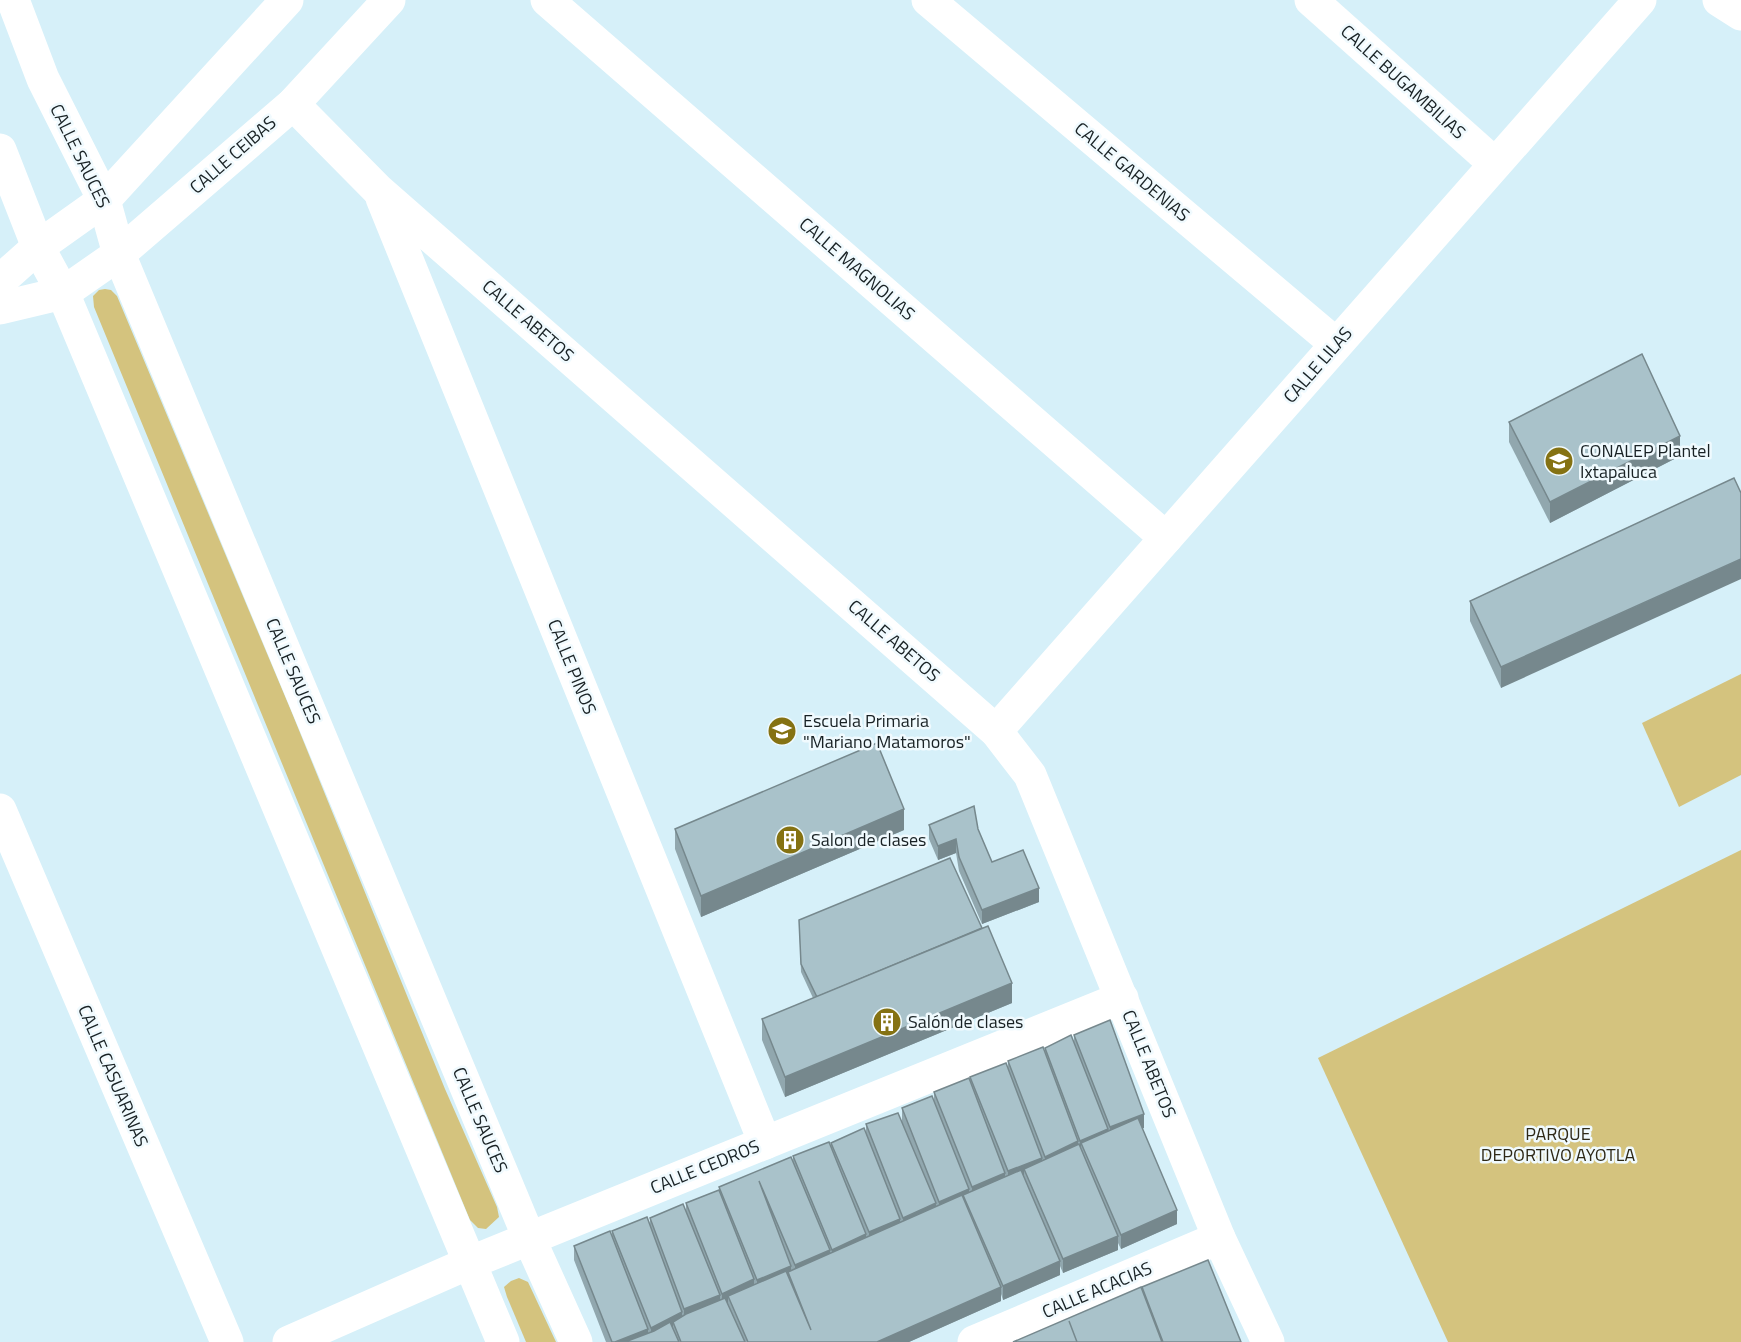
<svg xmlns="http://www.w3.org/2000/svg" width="1741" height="1342" font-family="'Titillium Web',sans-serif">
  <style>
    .green { fill: #d4c37e }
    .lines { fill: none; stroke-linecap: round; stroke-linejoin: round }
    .minor { stroke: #fff; stroke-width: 33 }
    .tertiary { stroke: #fff; stroke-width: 33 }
    .wall { fill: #91a7ae }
    .shaded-wall { fill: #76888d }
    .building { fill: #a9c2ca; stroke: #76888d; stroke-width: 1.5 }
    .labels { text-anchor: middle; stroke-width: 5; stroke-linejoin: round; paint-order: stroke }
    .street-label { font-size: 18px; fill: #182124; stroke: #f0fafe }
    .poi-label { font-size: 18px; fill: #182124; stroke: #f0fafe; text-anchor: start }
    .park-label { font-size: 18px; fill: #2e2917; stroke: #f0fafe }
  </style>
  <rect width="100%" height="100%" fill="#d6f0f9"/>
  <g class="green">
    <polygon points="105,289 111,290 117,296 292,713 445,1089 497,1207 499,1217 486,1229 478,1228 470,1220 94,307 93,296 99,290"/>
    <polygon points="1741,674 1741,775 1679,807 1642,723"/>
    <polygon points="1741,850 1741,1342 1448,1342 1318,1058"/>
    <polygon points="519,1278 528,1282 556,1342 526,1342 507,1297 504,1287 511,1281"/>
  </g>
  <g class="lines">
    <g class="minor">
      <polyline points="547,0 1166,538"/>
      <polyline points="928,0 1336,344"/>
      <polyline points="1311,0 1495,164"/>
      <polyline points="1719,0 1741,14"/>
      <polyline points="293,104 379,191 996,731 1030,775 1219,1238 1268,1342"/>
      <polyline points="382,198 765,1143"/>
      <polyline points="0,281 38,247"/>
      <polyline points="0,308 63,293"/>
      <polyline points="996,731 1640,0"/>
      <polyline points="0,810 227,1342"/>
      <polyline points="289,1342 469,1263 1122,998"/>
      <polyline points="974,1342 1219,1238"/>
    </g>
    <g class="tertiary">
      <polyline points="13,0 43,79 104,200 119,254 529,1238 576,1342"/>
      <polyline points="0,150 38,247 63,293 503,1342"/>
      <polyline points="38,247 104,200 287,0"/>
      <polyline points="63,293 119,254 293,104 389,0"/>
    </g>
  </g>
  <g class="wall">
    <polygon points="1509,422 1680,456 1550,523 1509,442"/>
    <polygon points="1734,478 1501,688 1470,621 1470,601"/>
    <polygon points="929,825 978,829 992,862 1039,902 982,924 959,871 956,853 938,860 929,839"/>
    <polygon points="675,829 904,830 701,917 675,849"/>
    <polygon points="799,920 1012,1003 785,1097 762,1040 762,1019 813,998 801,972"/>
    <polygon points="1074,1035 1144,1128 1142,1128 1177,1224 1121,1249 1118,1243 1118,1250 1063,1273 1060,1266 1060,1275 1003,1300 1001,1294 1001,1301 909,1342 606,1342 574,1260 574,1246 612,1237 612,1231 650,1224 650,1218 686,1212 686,1203 719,1190 719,1187 793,1162 793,1156 831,1148 831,1143 866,1133 866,1124 902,1122 902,1108 934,1102 934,1092 970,1082 970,1077 1008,1070 1008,1061 1045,1054 1045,1048 1074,1043"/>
    <polygon points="1142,1287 1241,1342 1013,1342 1142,1291"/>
  </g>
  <g class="shaded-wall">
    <polygon points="1680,436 1680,456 1550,523 1550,502"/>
    <polygon points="1741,559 1741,579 1501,688 1501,667"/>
    <polygon points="904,809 904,830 701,917 701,896"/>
    <polygon points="956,839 956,853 938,860 938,846"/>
    <polygon points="1039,888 1039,902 982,924 982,910"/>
    <polygon points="1012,983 1012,1003 785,1097 785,1077"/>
    <polygon points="1144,1114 1144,1128 1110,1141 1110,1127"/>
    <polygon points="1108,1129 1108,1143 1081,1143 1081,1155 1080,1155 1080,1141"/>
    <polygon points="1078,1141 1078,1155 1045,1171 1045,1157"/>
    <polygon points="1042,1158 1042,1172 1024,1169 1024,1179 1008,1185 1008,1171"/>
    <polygon points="1005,1173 1005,1187 972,1201 972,1187"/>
    <polygon points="969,1189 969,1203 963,1195 963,1206 939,1216 939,1202"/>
    <polygon points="936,1203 936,1217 903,1232 903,1218"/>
    <polygon points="1177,1210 1177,1224 1121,1249 1121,1235"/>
    <polygon points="900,1219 900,1233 869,1246 869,1232"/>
    <polygon points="866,1234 866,1248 832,1264 832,1250"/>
    <polygon points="1118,1236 1118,1250 1063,1273 1063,1259"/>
    <polygon points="830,1250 830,1264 795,1279 795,1265"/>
    <polygon points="1060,1261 1060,1275 1003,1300 1003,1286"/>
    <polygon points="791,1266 791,1280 788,1272 788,1281 757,1294 757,1280"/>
    <polygon points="754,1279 754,1293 728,1296 728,1305 722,1308 722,1294"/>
    <polygon points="1001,1287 1001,1301 909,1342 877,1342"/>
    <polygon points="720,1295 720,1309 684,1323 684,1309"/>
    <polygon points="682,1312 682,1326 673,1322 673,1331 651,1342 651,1328"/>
    <polygon points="648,1329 648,1342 615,1342"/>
  </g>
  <g class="building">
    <polygon points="1642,354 1680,436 1550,502 1509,422"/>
    <polygon points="1734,478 1741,493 1741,559 1501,667 1470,601"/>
    <polygon points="877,743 904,809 701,896 675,829"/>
    <polygon points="974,806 978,829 992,862 1023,850 1039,888 982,910 959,857 956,839 938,846 929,825"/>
    <polygon points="950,858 982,928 817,997 801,964 799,920"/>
    <polygon points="988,926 1012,983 785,1077 762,1019"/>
    <polygon points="1110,1020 1144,1114 1110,1127 1074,1035"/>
    <polygon points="1071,1035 1108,1129 1080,1141 1045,1048"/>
    <polygon points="1043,1047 1078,1141 1045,1157 1008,1061"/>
    <polygon points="1006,1063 1042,1158 1008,1171 970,1077"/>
    <polygon points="969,1078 1005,1173 972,1187 934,1092"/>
    <polygon points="932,1096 969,1189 939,1202 902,1108"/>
    <polygon points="898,1113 936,1203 903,1218 866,1124"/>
    <polygon points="1138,1118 1177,1210 1121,1235 1081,1143"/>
    <polygon points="864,1128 900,1219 869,1232 831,1143"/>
    <polygon points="829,1142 866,1234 832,1250 793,1156"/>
    <polygon points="1079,1144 1118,1236 1063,1259 1024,1169"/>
    <polygon points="791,1157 830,1250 795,1265 759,1181 791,1266 757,1280 719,1187"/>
    <polygon points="1021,1170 1060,1261 1003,1286 963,1195"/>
    <polygon points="719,1190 754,1279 722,1294 686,1203"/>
    <polygon points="962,1195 1001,1287 877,1342 748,1342 728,1296 786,1271 811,1330 788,1272"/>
    <polygon points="683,1204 720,1295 684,1309 650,1218"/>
    <polygon points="647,1217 682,1312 651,1328 612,1231"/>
    <polygon points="610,1231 648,1329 615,1342 612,1342 574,1246"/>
    <polygon points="1208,1260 1241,1342 1163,1342 1142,1287"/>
    <polygon points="1141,1287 1162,1342 1077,1342 1069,1321 1077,1342 1013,1342"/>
    <polygon points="725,1298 745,1342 681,1342 673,1322 686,1314"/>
    <polygon points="670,1322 679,1342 625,1342 654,1331"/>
  </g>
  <defs>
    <g id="school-disc" transform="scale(1.5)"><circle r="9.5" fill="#857213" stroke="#f0fafe"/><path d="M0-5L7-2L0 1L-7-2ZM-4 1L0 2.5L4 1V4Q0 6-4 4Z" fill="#fff"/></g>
    <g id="building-disc" transform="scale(1.5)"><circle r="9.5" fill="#857213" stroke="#f0fafe"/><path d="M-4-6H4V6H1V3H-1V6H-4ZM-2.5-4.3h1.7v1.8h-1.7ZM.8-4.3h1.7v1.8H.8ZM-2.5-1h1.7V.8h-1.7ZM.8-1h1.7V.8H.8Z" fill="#fff"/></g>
  </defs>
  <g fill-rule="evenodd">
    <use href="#school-disc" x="1559" y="461"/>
    <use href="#school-disc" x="782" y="731"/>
    <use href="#building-disc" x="790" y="840"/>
    <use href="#building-disc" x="887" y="1022"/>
  </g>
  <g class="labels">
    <g class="street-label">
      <text transform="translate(1403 82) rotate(42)" y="6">CALLE BUGAMBILIAS</text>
      <text transform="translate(233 155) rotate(-41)" y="6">CALLE CEIBAS</text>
      <text transform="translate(80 156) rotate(64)" y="6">CALLE SAUCES</text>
      <text transform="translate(1132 172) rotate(40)" y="6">CALLE GARDENIAS</text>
      <text transform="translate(857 269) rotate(41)" y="6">CALLE MAGNOLIAS</text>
      <text transform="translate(528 321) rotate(41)" y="6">CALLE ABETOS</text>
      <text transform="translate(1318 365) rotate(-49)" y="6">CALLE LILAS</text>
      <text transform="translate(894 641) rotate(41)" y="6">CALLE ABETOS</text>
      <text transform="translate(572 667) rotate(68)" y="6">CALLE PINOS</text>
      <text transform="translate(293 671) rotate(67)" y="6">CALLE SAUCES</text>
      <text transform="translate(1149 1064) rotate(68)" y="6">CALLE ABETOS</text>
      <text transform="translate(113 1076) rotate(67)" y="6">CALLE CASUARINAS</text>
      <text transform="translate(480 1120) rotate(67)" y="6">CALLE SAUCES</text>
      <text transform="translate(705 1167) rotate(-22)" y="6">CALLE CEDROS</text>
      <text transform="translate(1097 1290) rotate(-23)" y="6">CALLE ACACIAS</text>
    </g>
    <g class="poi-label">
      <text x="1580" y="457">CONALEP Plantel<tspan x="1580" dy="21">Ixtapaluca</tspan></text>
      <text x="803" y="727">Escuela Primaria<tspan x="803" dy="21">"Mariano Matamoros"</tspan></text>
      <text x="811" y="846">Salon de clases</text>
      <text x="908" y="1028">Salón de clases</text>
    </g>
    <g class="park-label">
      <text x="1558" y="1140">PARQUE<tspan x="1558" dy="21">DEPORTIVO AYOTLA</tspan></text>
    </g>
  </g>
</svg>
